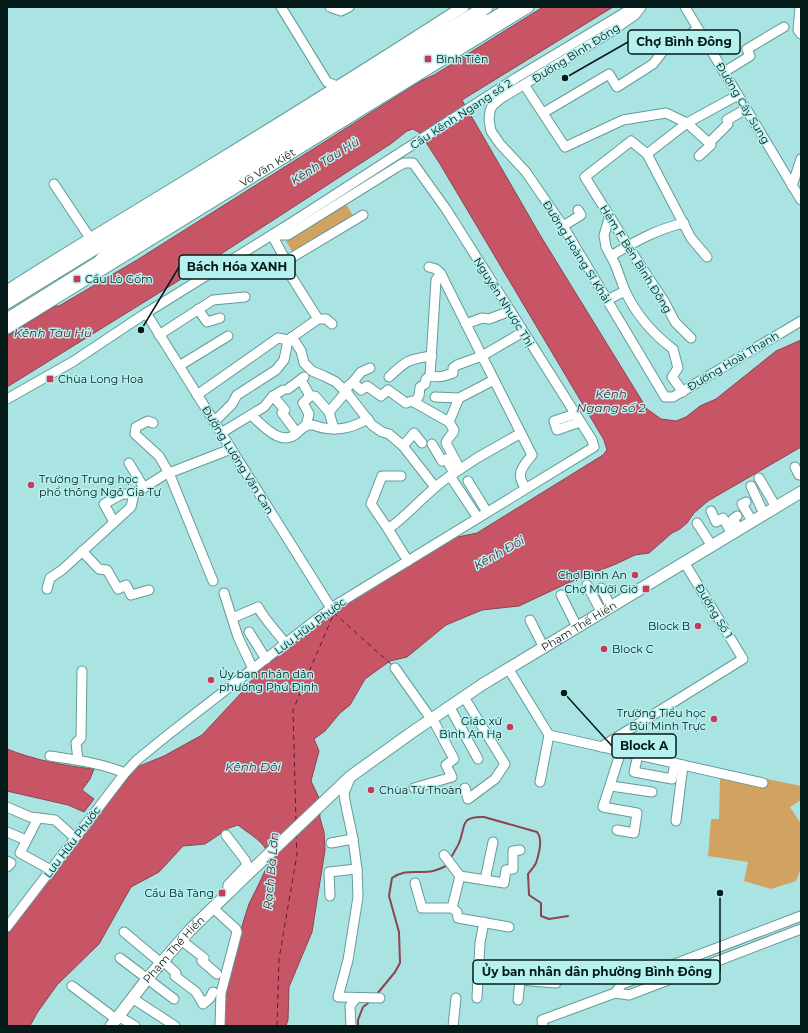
<svg xmlns="http://www.w3.org/2000/svg" width="808" height="1033" font-family="Montserrat,sans-serif">
  <style>
    .green { fill: #d2a261 }
    .water { fill: #c85566; stroke: #8d444f }
    .lines { fill: none; stroke-linecap: round; stroke-linejoin: round }
    .stream { stroke: #8d444f; stroke-width: 2 }
    .ferry { stroke: #631827; stroke-width: 1; stroke-dasharray: 5 4; stroke-linecap: butt }
    .minor-casing { stroke: #639b99; stroke-width: 11 }
    .major-casing { stroke: #639b99; stroke-width: 13 }
    .highway-casing { stroke: #639b99; stroke-width: 15 }
    .minor { stroke: #fff; stroke-width: 9 }
    .major { stroke: #fff; stroke-width: 11 }
    .highway { stroke: #fff; stroke-width: 13 }
    .poi-dot { fill: #ca3a57; stroke: #b7f1ef; stroke-width: 1.5 }
    .labels { text-anchor: middle; stroke-width: 3; stroke-linejoin: round; paint-order: stroke }
    .street-label { font-size: 11px; fill: #041b1a; stroke: #b7f1ef }
    .poi-label { font-size: 11px; fill: #041b1a; stroke: #b7f1ef; text-anchor: start }
    .water-label { font-size: 12px; font-style: italic; fill: #631827; stroke: #b7f1ef }
    .leader { fill: none; stroke: #041b1a; stroke-width: 1.5 }
    .callout-dot { fill: #041b1a; stroke: #b7f1ef; stroke-width: 1.5 }
    .callout { fill: #b7f1ef; stroke: #041b1a; stroke-width: 1.5 }
    .callout-label { font-size: 12px; text-anchor: middle; font-weight: bold; fill: #041b1a }
  </style>
  <rect width="100%" height="100%" fill="#aae4e2"/>
  <g class="green">
    <polygon points="346,204 353,216 293,253 286,241"/>
    <polygon points="727,771 801,786 801,800 790,807 801,824 801,868 796,881 771,889 744,881 748,862 708,856 711,819 719,819 720,777"/>
  </g>
  <g class="water">
    <path d="M543,7H613L462,100L540,235L647,409L661,419L676,421L686,417L700,406L716,399L776,351L801,340V447L708,501L694,513L687,523L680,529L672,533L649,553L635,555L616,564L568,583L519,606L482,610L446,625L407,657L390,661L365,679L350,705L340,713L325,731L314,739L319,751L311,781L319,798L320,818L324,832L325,850L312,932L289,987L288,1020L286,1026H225C223,999 228,980 235,954C239,937 243,921 249,904C253,895 270,864 269,857C266,842 249,834 238,825L229,828L205,844L183,846L159,872L131,887L99,944L57,985L37,1013L30,1026H7V934L76,841L115,794L137,767L164,756L202,735L244,690L261,668L350,600L448,539L477,533L603,455L607,450L604,440L440,164L420,133L413,129L407,131L392,143L204,265L7,387V336L55,306H59L137,260L421,81L434,75Z"/>
    <path d="M7,749C35,760 64,766 94,769L90,779L82,790L94,799L84,812L68,805L7,791Z"/>
  </g>
  <g class="lines">
    <g class="stream">
      <path d="M451,858C453,853 457,848 459,843C466,827 459,816 484,817L537,832C543,839 539,854 536,863C534,867 530,871 528,874L529,895L541,903V916L549,919L568,916"/>
      <path d="M377,994L395,972L400,963L399,932L389,896L392,878C406,868 418,874 433,871C437,870 442,868 446,866L447,863"/>
      <polyline points="358,1026 358,1020 363,1007 367,1004 371,1000"/>
    </g>
    <g class="ferry">
      <polyline points="296,821 293,710 334,613 392,665"/>
      <polyline points="277,1026 279,959 297,854 296,836"/>
    </g>
    <g class="minor-casing">
      <g id="minor">
        <polyline points="281,7 327,82 337,86"/>
        <polyline points="330,7 341,11 349,7"/>
        <polyline points="641,7 635,15 612,31 500,99 492,106 490,111 489,120 491,131 500,144 526,172 563,226 665,397 673,397 801,321"/>
        <polyline points="685,7 801,200"/>
        <polyline points="800,7 798,30 801,34"/>
        <polyline points="724,72 750,56 747,49 784,27"/>
        <polyline points="525,86 565,147 623,120 666,113 687,123 709,143"/>
        <polyline points="543,113 609,74 617,87 653,64 664,50 698,29"/>
        <polyline points="647,154 687,123 738,95"/>
        <polyline points="699,156 711,145 709,143 728,124 727,120 746,109"/>
        <polyline points="54,184 90,238"/>
        <polyline points="792,186 801,159"/>
        <polyline points="563,226 581,215 578,210"/>
        <path d="M611,256C634,242 657,229 684,223"/>
        <polyline points="286,261 363,215"/>
        <polyline points="429,267 436,269 441,274 466,324 482,318 489,319 510,311"/>
        <path d="M625,291C636,314 653,334 673,349L678,368L672,377L683,392"/>
        <polyline points="607,300 625,291 615,264 606,247 604,235 610,216"/>
        <polyline points="198,309 207,322 220,318"/>
        <polyline points="146,313 331,608"/>
        <polyline points="466,324 482,356 523,332"/>
        <polyline points="159,335 213,300 245,297"/>
        <polyline points="292,337 301,351 304,363 312,371 324,376 336,382 348,394 372,425 382,432 389,434 403,446"/>
        <polyline points="691,338 675,322 664,301 640,265 585,177 631,141 647,154 691,238 707,257"/>
        <polyline points="288,340 318,319 326,319 332,324"/>
        <polyline points="179,366 228,336"/>
        <path d="M430,376C439,378 445,376 453,373V368L457,365L482,356L532,455C522,467 515,475 526,488"/>
        <path d="M389,377C406,361 408,359 432,356"/>
        <polyline points="301,380 310,396 315,396 329,412 334,429"/>
        <polyline points="353,382 361,372 370,368"/>
        <polyline points="288,389 304,377"/>
        <polyline points="197,395 278,338 288,340"/>
        <polyline points="273,396 285,410 282,413 297,433"/>
        <polyline points="435,397 459,398 494,380"/>
        <polyline points="7,399 74,361 146,313 291,223 516,78 634,7"/>
        <polyline points="415,402 419,396 420,387 425,384 426,379 430,376 436,280 441,274"/>
        <polyline points="329,412 346,392 348,386 353,382 361,390 367,386 381,396 388,390 406,403 412,401 449,422 459,398"/>
        <polyline points="575,414 554,421 557,430 580,422"/>
        <path d="M251,415C263,425 281,448 297,433C301,429 305,424 312,425C316,425 320,428 324,428C341,431 353,427 368,419"/>
        <polyline points="214,422 232,404 237,395 276,370 284,360 288,340"/>
        <path d="M449,422L454,430C453,435 447,438 446,443L460,469"/>
        <polyline points="153,423 148,421 136,427 135,434 159,456 169,473 213,581"/>
        <polyline points="306,426 309,414 303,403 310,396"/>
        <polyline points="221,433 264,407 273,396 283,390"/>
        <polyline points="422,443 414,433 403,446 435,487"/>
        <polyline points="432,444 442,461 446,459 454,473"/>
        <polyline points="129,463 144,488"/>
        <polyline points="795,467 799,475 801,475"/>
        <polyline points="759,478 776,507"/>
        <polyline points="468,481 487,512"/>
        <polyline points="751,486 764,514"/>
        <polyline points="746,502 742,504 752,521"/>
        <polyline points="711,511 716,522 723,518 732,534"/>
        <polyline points="737,516 733,519 739,530"/>
        <polyline points="478,518 450,476 477,458 521,433"/>
        <polyline points="114,522 104,504 122,494 134,494"/>
        <polyline points="697,523 712,546"/>
        <polyline points="388,529 371,504 382,476 401,476"/>
        <polyline points="82,551 99,569 107,570 118,589 126,585 131,595 149,590"/>
        <path d="M408,561L388,529C410,514 427,491 450,476"/>
        <polyline points="587,585 602,613"/>
        <polyline points="601,588 611,607"/>
        <polyline points="47,589 50,578 62,570 131,507 134,494 164,475 231,449"/>
        <polyline points="224,593 238,637 253,669"/>
        <polyline points="561,595 577,627"/>
        <path d="M237,616L258,607C264,619 277,632 286,644"/>
        <polyline points="530,620 544,648"/>
        <polyline points="249,632 266,659"/>
        <polyline points="395,668 431,719"/>
        <polyline points="508,668 549,735 540,782"/>
        <polyline points="464,697 505,764 495,779 468,799 465,788"/>
        <polyline points="449,706 478,759"/>
        <polyline points="549,735 763,783"/>
        <polyline points="601,747 743,659 684,562"/>
        <polyline points="638,755 634,772 672,779 675,763"/>
        <path d="M50,756C76,760 101,763 125,773"/>
        <polyline points="78,760 76,743 81,738 82,671"/>
        <polyline points="351,776 344,793 345,801 353,839 357,869 358,897 348,960 338,997 380,998"/>
        <polyline points="611,786 652,792"/>
        <polyline points="414,788 452,777 446,765 454,759 432,718"/>
        <polyline points="7,807 30,817 55,820 75,838"/>
        <polyline points="38,818 20,853 51,870"/>
        <polyline points="676,821 683,765"/>
        <polyline points="617,830 634,833 637,813 603,807 621,751"/>
        <polyline points="7,832 26,840"/>
        <polyline points="226,835 245,860 247,865 228,885 227,895"/>
        <polyline points="331,843 353,839"/>
        <polyline points="444,855 460,876"/>
        <polyline points="7,861 11,863 7,867"/>
        <polyline points="485,880 493,842"/>
        <polyline points="415,883 422,908 452,908"/>
        <polyline points="330,896 329,872 357,869"/>
        <polyline points="213,908 236,929 237,932 221,993 220,1026"/>
        <polyline points="452,908 460,876 504,883 506,870 513,869 513,851 520,850"/>
        <polyline points="452,908 457,912 458,918 509,927"/>
        <polyline points="7,927 125,773 137,760 169,734 331,608 594,447 592,440 446,209 413,163 404,163 397,167 288,235 272,235 286,261 291,276 318,319"/>
        <polyline points="124,932 161,963"/>
        <polyline points="181,940 204,958 202,961 217,974"/>
        <polyline points="120,958 174,999"/>
        <polyline points="163,961 176,973 175,976 196,992 203,1004 210,998 213,992"/>
        <polyline points="72,986 116,1019"/>
        <polyline points="615,993 622,984 801,916"/>
        <polyline points="132,998 175,1026"/>
        <polyline points="477,998 480,943 484,922"/>
        <polyline points="518,1000 520,980 556,983"/>
        <polyline points="118,1016 135,1026"/>
        <polyline points="351,1026 350,1006 356,998"/>
        <polyline points="453,1026 456,998"/>
        <polyline points="543,1026 542,1020 615,993 629,995 801,929"/>
      </g>
    </g>
    <g class="major-casing">
      <g id="major">
        <path d="M7,291C70,250 135,212 200,172C288,118 376,63 463,7"/>
        <path id="s1" d="M7,328L528,7"/>
        <path id="s2" d="M111,1026L147,979L190,930L252,870L351,776L411,733L483,684L801,492"/>
      </g>
    </g>
    <g class="highway-casing">
      <g id="highway">
        <polyline points="7,302 486,7"/>
        <polyline points="7,320 100,262 105,256 484,22 490,21 513,7"/>
      </g>
    </g>
    <use href="#minor" class="minor"/>
    <use href="#major" class="major"/>
    <use href="#highway" class="highway"/>
  </g>
  <g class="poi-dot">
    <rect x="424" y="55" width="8" height="8" rx="2"/>
    <rect x="73" y="275" width="8" height="8" rx="2"/>
    <rect x="46" y="375" width="8" height="8" rx="2"/>
    <circle cx="31" cy="485" r="4"/>
    <circle cx="635" cy="575" r="4"/>
    <rect x="642" y="585" width="8" height="8" rx="2"/>
    <circle cx="698" cy="626" r="4"/>
    <circle cx="604" cy="649" r="4"/>
    <circle cx="211" cy="680" r="4"/>
    <circle cx="714" cy="719" r="4"/>
    <circle cx="510" cy="727" r="4"/>
    <circle cx="371" cy="790" r="4"/>
    <rect x="218" y="889" width="8" height="8" rx="2"/>
  </g>
  <g class="labels">
    <g class="street-label">
      <text transform="translate(576 53) rotate(-32)" y="4">Đường Bình Đông</text>
      <text transform="translate(743 103) rotate(59)" y="4">Đường Cây Sung</text>
      <text transform="translate(461 114) rotate(-33)" y="4">Cầu Kênh Ngang số 2</text>
      <text dy="4" stroke="none"><textPath href="#s1" startOffset="306">Võ Văn Kiệt</textPath></text>
      <text transform="translate(577 252) rotate(58)" y="4">Đường Hoàng Sĩ Khải</text>
      <text transform="translate(636 259) rotate(58)" y="4">Hẻm F Bến Bình Đông</text>
      <text transform="translate(504 302) rotate(58)" y="4">Nguyễn Nhược Thị</text>
      <text transform="translate(733 361) rotate(-31)" y="4">Đường Hoài Thanh</text>
      <text transform="translate(238 460) rotate(58)" y="4">Đường Lương Văn Can</text>
      <text transform="translate(714 611) rotate(59)" y="4">Đường Số 1</text>
      <text transform="translate(310 626) rotate(-37)" y="4">Lưu Hữu Phước</text>
      <text dy="4" stroke="none"><textPath href="#s2" startOffset="620">Phạm Thế Hiển</textPath></text>
      <text transform="translate(72 842) rotate(-53)" y="4">Lưu Hữu Phước</text>
      <text dy="4" stroke="none"><textPath href="#s2" startOffset="99">Phạm Thế Hiển</textPath></text>
    </g>
    <g class="poi-label">
      <text x="436" y="63">Bình Tiên</text>
      <text x="85" y="283">Cầu Lò Gốm</text>
      <text x="58" y="383">Chùa Long Hoa</text>
      <text x="39" y="483">Trường Trung học<tspan x="39" dy="13">phổ thông Ngô Gia Tự</tspan></text>
      <text x="627" y="579" text-anchor="end">Chợ Bình An</text>
      <text x="638" y="593" text-anchor="end">Chợ Mười Giờ</text>
      <text x="690" y="630" text-anchor="end">Block B</text>
      <text x="612" y="653">Block C</text>
      <text x="219" y="678">Ủy ban nhân dân<tspan x="219" dy="13">phường Phú Định</tspan></text>
      <text x="706" y="717" text-anchor="end">Trường Tiểu học<tspan x="706" dy="13">Bùi Minh Trực</tspan></text>
      <text x="502" y="725" text-anchor="end">Giáo xứ<tspan x="502" dy="13">Bình An Hạ</tspan></text>
      <text x="379" y="794">Chùa Từ Thoàn</text>
      <text x="214" y="897" text-anchor="end">Cầu Bà Tàng</text>
    </g>
    <g class="water-label">
      <text transform="translate(325 161) rotate(-32)" y="4">Kênh Tàu Hủ</text>
      <text x="53" y="337">Kênh Tàu Hủ</text>
      <text x="611" y="398">Kênh<tspan x="611" dy="14">Ngang số 2</tspan></text>
      <text transform="translate(499 553) rotate(-29)" y="4">Kênh Đôi</text>
      <text x="253" y="771">Kênh Đôi</text>
      <text transform="translate(271 871) rotate(-85)" y="4">Rạch Bà Lớn</text>
    </g>
  </g>
  <path class="leader" d="M565 78L628 42M141 330L179 267M564 693L612 746M720 893L720 972"/>
  <g class="callout-dot">
    <circle cx="565" cy="78" r="4"/>
    <circle cx="141" cy="330" r="4"/>
    <circle cx="564" cy="693" r="4"/>
    <circle cx="720" cy="893" r="4"/>
  </g>
  <g class="callout">
    <rect x="628" y="30" width="112" height="24" rx="4"/>
    <rect x="179" y="255" width="116" height="24" rx="4"/>
    <rect x="612" y="734" width="64" height="24" rx="4"/>
    <rect x="473" y="960" width="247" height="24" rx="4"/>
  </g>
  <g class="callout-label">
    <text x="684" y="46">Chợ Bình Đông</text>
    <text x="237" y="271">Bách Hóa XANH</text>
    <text x="644" y="750">Block A</text>
    <text x="597" y="976">Ủy ban nhân dân phường Bình Đông</text>
  </g>
  <rect width="808" height="1033" fill="none" stroke="#041b1a" stroke-width="16"/>
</svg>
